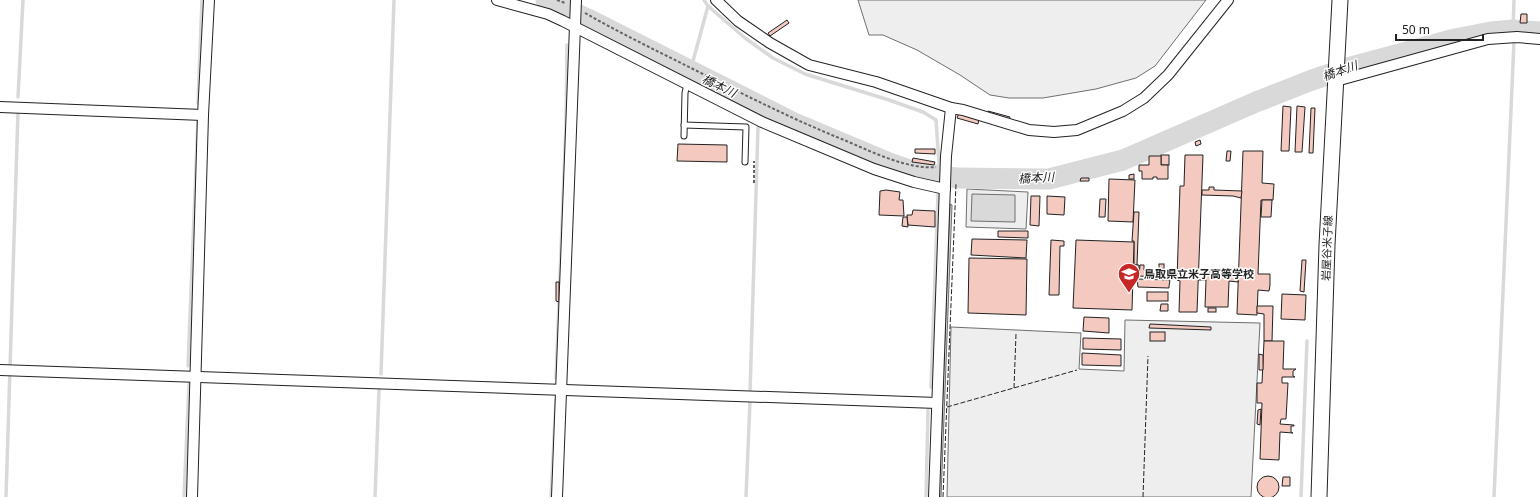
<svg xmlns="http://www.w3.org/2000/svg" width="1540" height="497" font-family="'Noto Sans','Noto Sans JP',sans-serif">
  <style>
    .green { fill: #eee; stroke: #6f6f6f }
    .water { fill: #d9d9d9; stroke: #6f6f6f }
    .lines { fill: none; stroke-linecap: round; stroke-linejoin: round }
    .stream { stroke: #d9d9d9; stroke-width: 3.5 }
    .river { stroke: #d9d9d9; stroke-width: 21 }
    .building { fill: #f3c9c0; stroke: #222 }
    .lane-casing { stroke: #222; stroke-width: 7 }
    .street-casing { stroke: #222; stroke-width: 12 }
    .secondary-casing { stroke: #222; stroke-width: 17 }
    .path { stroke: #646464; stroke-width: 2; stroke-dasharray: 3 2; stroke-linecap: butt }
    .lane { stroke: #fff; stroke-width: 5 }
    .street { stroke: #fff; stroke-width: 10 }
    .secondary { stroke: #fff; stroke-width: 15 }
    .fence { stroke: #222; stroke-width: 1; stroke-dasharray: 5 2; stroke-linecap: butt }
    .labels { text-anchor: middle; stroke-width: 3; stroke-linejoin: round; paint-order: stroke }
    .street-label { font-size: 11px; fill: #222; stroke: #fff }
    .poi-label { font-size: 11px; font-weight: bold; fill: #222; stroke: #fff; text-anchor: start }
    .water-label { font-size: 12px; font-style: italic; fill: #222; stroke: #fff }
  </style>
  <rect width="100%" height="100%" fill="#fff"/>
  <g class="green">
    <polygon points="858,0 1206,0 1155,66 1136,78 1096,89 1043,98 1009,98 990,95 960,75 917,50 883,35 869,35"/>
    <polygon points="967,189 1028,192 1026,229 966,227"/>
    <polygon points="1125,320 1260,323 1251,497 947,497 951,327 1081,333 1079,369 1124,371"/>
  </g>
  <g class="water">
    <polygon points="972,194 1015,195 1015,222 971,221"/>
    <polygon points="950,204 952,205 941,497 939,497"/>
  </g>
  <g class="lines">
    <g class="stream">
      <polyline points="704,0 708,6 745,38 773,58 805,74 889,100 923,112 936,120 939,164"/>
      <polyline points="1513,30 1514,0"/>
      <polyline points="690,72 708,6"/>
      <polyline points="18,97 23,0"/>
      <polyline points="198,103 202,0"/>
      <polyline points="188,366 198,119"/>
      <polyline points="381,374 394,0"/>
      <polyline points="556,378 566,124 567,45"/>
      <polyline points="931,387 938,194"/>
      <polyline points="750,393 758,127"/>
      <polyline points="6,497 18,111"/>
      <polyline points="184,497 189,384"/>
      <polyline points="375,497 379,390"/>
      <polyline points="551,497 556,399"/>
      <polyline points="746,497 750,401"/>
      <polyline points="926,497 928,410"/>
      <polyline points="1301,497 1307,341"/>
      <polyline points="1494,497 1514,41"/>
    </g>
    <polyline class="river" points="546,0 592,21 794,123 889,163 912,171 956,178 1049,179 1123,160 1256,102 1312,80 1348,68 1455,39 1491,32 1513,30 1540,32"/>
  </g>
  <g class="building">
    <polygon points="1521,14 1527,14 1527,23 1520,23"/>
    <polygon points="787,20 789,23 770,36 768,33"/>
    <polygon points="1283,106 1291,107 1289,151 1281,151"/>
    <polygon points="1297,106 1305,107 1302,152 1295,152"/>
    <polygon points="1311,108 1315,108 1313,153 1309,153"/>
    <polygon points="988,111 1010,117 1009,121 987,114"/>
    <polygon points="959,113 979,119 978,124 957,118"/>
    <polygon points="1200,140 1201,144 1196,146 1195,142"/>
    <polygon points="678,144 727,145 727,162 677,161"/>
    <polygon points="915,149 935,149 935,154 915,153"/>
    <polygon points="1227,151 1231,151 1230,161 1226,161"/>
    <polygon points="1243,151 1263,151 1262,183 1274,184 1273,200 1261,200 1258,274 1270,274 1270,285 1269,291 1258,290 1257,315 1237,314"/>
    <rect x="1161" y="155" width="8" height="10"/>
    <polygon points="1185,155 1203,155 1197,312 1179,312 1180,281 1177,280 1180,186 1184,186"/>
    <polygon points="1149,156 1161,156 1161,165 1168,165 1168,179 1157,179 1157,177 1153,177 1153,179 1142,179 1142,171 1139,171 1139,165 1149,165"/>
    <polygon points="913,158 935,162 934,165 912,162"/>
    <polygon points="1134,174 1134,179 1129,179 1129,175"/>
    <polygon points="1081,178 1089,178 1089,181 1080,181"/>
    <polygon points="1109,179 1135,180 1133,222 1108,221"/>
    <polygon points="1209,187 1214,187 1214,190 1242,191 1241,198 1233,196 1202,195 1202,190 1209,190"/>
    <polygon points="886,190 900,192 899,200 903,200 904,216 879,215 880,191"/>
    <polygon points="1031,196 1040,196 1039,226 1030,225"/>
    <polygon points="1047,196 1065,197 1064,215 1047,214"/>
    <polygon points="1100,199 1106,199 1105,217 1099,217"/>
    <polygon points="1262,200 1272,200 1271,217 1261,217"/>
    <polygon points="913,210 935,211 935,227 908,225 907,215 912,215"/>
    <polygon points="1134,212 1139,212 1137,265 1134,265 1134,241 1132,241"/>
    <polygon points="903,217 907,217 908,227 902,226"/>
    <polygon points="998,231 1028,231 1028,238 998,237"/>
    <polygon points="972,239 1027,240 1026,258 971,255"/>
    <polygon points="1051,240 1064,241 1064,246 1060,246 1059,295 1049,295"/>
    <polygon points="1076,240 1134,242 1132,310 1073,308"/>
    <polygon points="969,258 1027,259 1026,315 968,313"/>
    <polygon points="1302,260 1306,260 1304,292 1300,291"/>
    <rect x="1159" y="264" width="5" height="5"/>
    <polygon points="1134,265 1139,265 1139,276 1133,276"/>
    <polygon points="1140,265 1144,265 1144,270 1177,272 1176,278 1139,276"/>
    <polygon points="1210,269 1227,270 1226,275 1209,275"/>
    <polygon points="1198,275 1238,276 1238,282 1229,281 1228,307 1205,307 1206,280 1198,280"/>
    <polygon points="1137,279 1170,280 1169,286 1169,288 1138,287"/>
    <polygon points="556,282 559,282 559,302 556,301"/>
    <rect x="1147" y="292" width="21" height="9"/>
    <polygon points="1282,294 1306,295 1305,320 1281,319"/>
    <polygon points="1161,304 1168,304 1168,311 1160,311"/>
    <polygon points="1257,306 1273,306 1272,341 1264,341 1264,314 1257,313"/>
    <rect x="1208" y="308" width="8" height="4"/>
    <polygon points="1084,317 1109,318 1109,333 1083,331"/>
    <polygon points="1150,324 1211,327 1211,330 1149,328"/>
    <rect x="1150" y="332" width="15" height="9"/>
    <polygon points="1083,338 1121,339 1121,350 1083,349"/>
    <polygon points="1264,341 1284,341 1283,369 1296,369 1293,371 1293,376 1295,377 1282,377 1282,383 1288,383 1286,419 1281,419 1280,424 1294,425 1294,426 1291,426 1291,432 1293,433 1280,432 1279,460 1260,459 1262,403 1257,403 1257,383 1262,383"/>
    <polygon points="1082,353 1121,355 1121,366 1082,365"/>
    <polygon points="1259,354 1263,355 1263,370 1259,370"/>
    <polygon points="1261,409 1260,425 1257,424 1258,410"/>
    <circle cx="1268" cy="487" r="11"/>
    <polygon points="1283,477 1290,477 1290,486 1282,486"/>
  </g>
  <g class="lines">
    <g class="lane-casing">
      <g id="lane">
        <polyline points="684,125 746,127 745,162"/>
        <polyline points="684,136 685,93 687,84"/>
      </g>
    </g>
    <g class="street-casing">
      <g id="street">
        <polyline points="497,0 548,14 563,21 762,122 874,169 914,182 945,189"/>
        <polyline points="716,0 738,21 770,43 809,65 876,82 951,108 946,156 934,497"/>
        <polyline points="1336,81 1488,39 1517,37 1540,39"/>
        <polyline points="0,107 203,115"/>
        <polyline points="951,108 963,110 1029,130 1054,132 1077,130 1123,111 1144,98 1168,75 1228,0"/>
        <polyline points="0,370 937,403"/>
        <polyline points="192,497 203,115 209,0"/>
        <polyline points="557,497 576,0"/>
      </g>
    </g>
    <g class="secondary-casing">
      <polyline id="secondary" points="1319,497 1327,245 1340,0"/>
    </g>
    <g class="path">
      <polyline points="557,0 565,3"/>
      <path d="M585,13C620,33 657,51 693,69C743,94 792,119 844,140C870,151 908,170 936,167"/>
      <polyline points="754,183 754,161"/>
    </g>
    <use href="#lane" class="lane"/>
    <use href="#street" class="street"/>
    <use href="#secondary" class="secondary"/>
    <g class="fence">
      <polyline points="1014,388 1016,334"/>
      <polyline points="947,407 1077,370"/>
      <polyline points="943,497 956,184"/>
      <polyline points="1143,497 1148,356"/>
    </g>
  </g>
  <defs>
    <g id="school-pin" transform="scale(1.15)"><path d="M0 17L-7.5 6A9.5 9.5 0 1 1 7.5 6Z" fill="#c62828" stroke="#fff"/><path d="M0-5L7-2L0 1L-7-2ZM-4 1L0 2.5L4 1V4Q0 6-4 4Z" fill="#fff"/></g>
  </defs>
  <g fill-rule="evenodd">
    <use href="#school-pin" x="1129" y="274"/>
  </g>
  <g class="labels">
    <g class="street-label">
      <text transform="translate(1327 248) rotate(-88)" y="4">岩屋谷米子線</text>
    </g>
    <g class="poi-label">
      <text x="1144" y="278">鳥取県立米子高等学校</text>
    </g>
    <g class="water-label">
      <text transform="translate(1340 71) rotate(-19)" y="4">橋本川</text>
      <text transform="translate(719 86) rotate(26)" y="4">橋本川</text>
      <text transform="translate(1036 178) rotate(-3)" y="4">橋本川</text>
    </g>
  </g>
  <path d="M1396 34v6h87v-6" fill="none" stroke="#222222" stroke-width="2"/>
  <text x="1402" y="34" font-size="12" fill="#222222" stroke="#ffffff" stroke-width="3" paint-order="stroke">50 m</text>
</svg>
